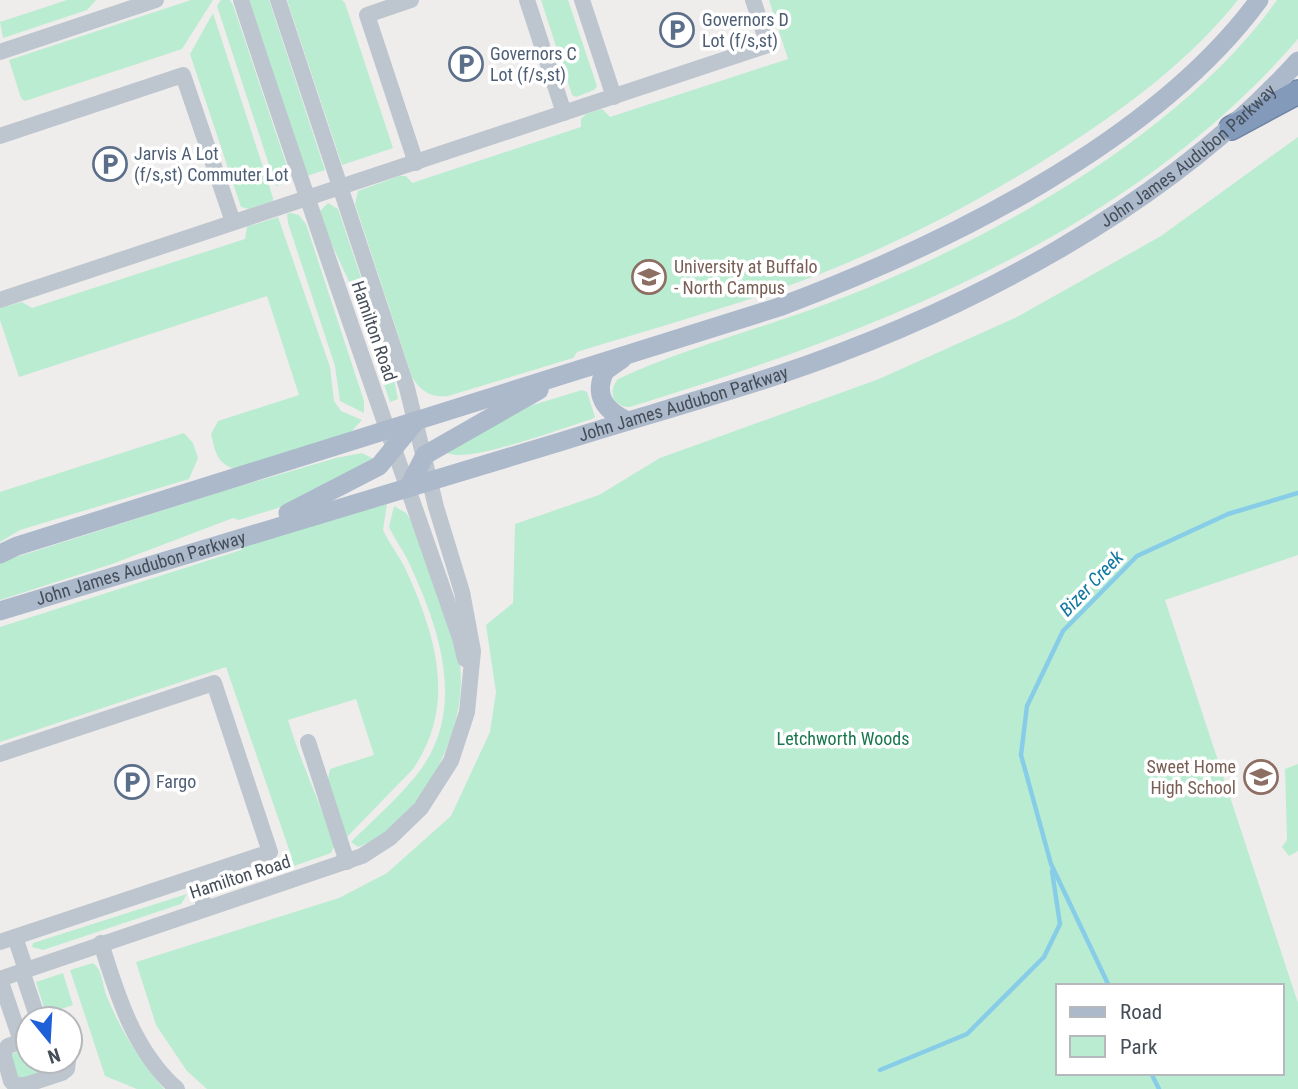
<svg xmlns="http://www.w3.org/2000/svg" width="1298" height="1089" font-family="'Roboto Condensed',sans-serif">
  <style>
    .green { fill: #baecd1; fill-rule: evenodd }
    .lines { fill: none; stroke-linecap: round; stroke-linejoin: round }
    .stream { stroke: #88cde8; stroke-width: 4.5 }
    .highway-casing { stroke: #7085a6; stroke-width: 26 }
    .minor { stroke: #bdc5ce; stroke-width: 16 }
    .major { stroke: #acb9cb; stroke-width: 19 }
    .highway { stroke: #849aba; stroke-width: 23 }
    .labels { text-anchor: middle; stroke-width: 7; stroke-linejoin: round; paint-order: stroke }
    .service-label { font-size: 18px; fill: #4e5e75; stroke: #fff; text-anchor: start }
    .street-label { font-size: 18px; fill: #454e58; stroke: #fff }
    .education-label { font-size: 18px; fill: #785e54; stroke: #fff; text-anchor: start }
    .park-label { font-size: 18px; fill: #19774f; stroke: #fff }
    .water-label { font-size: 19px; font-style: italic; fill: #1077a0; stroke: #fff }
  </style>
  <rect width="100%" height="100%" fill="#efecec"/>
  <g class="green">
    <polygon points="67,0 96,0 87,10 3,38 0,22"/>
    <polygon points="191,0 213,0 182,49 25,101 21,98 9,60"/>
    <polygon points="221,0 230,0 233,5 292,181 276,186 217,6"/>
    <polygon points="249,0 269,0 325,170 307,176"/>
    <polygon points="287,0 342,0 345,3 393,148 342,165"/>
    <polygon points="541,0 568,0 597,86 594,90 576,97 572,95"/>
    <path d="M769,0H1238C1192,57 1135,101 1074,141C995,193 912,237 825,272C744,304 660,326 577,352L573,358L448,396C430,398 421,391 412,377L355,204L358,191L399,176H406L412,183L581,127V119L586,114L602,109L610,117L788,59Z"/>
    <path d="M1277,0H1298V39C1127,237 873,332 630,407C613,407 607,392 618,379C690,346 768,327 842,298C992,240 1183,133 1277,0Z"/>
    <polygon points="213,13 273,198 273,201 249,209 241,207 190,54"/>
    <path d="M1298,137V555L1165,600L1298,1003V1089H207L187,1071L156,1025L136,962L339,898L387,873L451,816L490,732L496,692L486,625L513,603L515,524L599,495L660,458L879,379L1017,317L1161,236ZM1058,986H1282V1073H1058Z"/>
    <polygon points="328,203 338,209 392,370 398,399 390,402 351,286 328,236 320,211"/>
    <polygon points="291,213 299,215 306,224 364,401 364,413 340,401 335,366 288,223 287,214"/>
    <path d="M278,217L330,367L334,401L341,411L362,420L351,432L235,469C217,464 215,451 211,434L218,421L299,395L267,296L19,377L0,320V308L22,302L32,308L245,239L247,227Z"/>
    <path d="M582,390L587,392L595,417L592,419C566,427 467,464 448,453L446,449L510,412Z"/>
    <polygon points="184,433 193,443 198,458 189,479 20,530 0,542 0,492"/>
    <polygon points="362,453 374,459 294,503 239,520 233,518 112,564 0,600 0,563 7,560 230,489 336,458"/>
    <path d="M387,504L383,530C389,543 398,554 405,568C435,633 458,704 413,769L346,838L327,784L330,769L374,755L356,699L288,720C301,763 320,803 335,845L331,853L223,891L214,887V885L292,858L226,667L0,742V627L241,550L244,545Z"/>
    <path d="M394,506L406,513L412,522C427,566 447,610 458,655C474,720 422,824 358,847L351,842C372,821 396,800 415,777C468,713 441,632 410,565C404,551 395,540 389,527Z"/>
    <polygon points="1298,764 1298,851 1289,856 1282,847 1287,840 1285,769"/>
    <polygon points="187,894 181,904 43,950 32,947 33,943"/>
    <path d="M93,963C103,970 102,985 107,997C121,1031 140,1061 164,1089H137L105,1076L70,970Z"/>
    <polygon points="63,973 73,1005 46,1014 36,982"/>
    <polygon points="28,1046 28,1061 62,1061 61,1067 19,1081 10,1055"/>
  </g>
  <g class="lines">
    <g class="stream">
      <polyline points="1109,986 1051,864 1021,755 1027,706 1063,631 1137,556 1228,514 1298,493"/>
      <polyline points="880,1070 967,1034 1044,957 1060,924 1052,871"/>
      <polyline points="1151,1073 1159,1089"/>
    </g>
    <g class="highway-casing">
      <polyline id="highway" points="1231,128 1298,92"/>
    </g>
    <g class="minor">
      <path d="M241,0C311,214 386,425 460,638L465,659"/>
      <polyline points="411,0 367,15 416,163"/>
      <polyline points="527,0 564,113"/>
      <polyline points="582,0 614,97"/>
      <polyline points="0,52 156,0"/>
      <polyline points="0,136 183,75 233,222"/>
      <polyline points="0,300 768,45 753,0"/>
      <polyline points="308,742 347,862"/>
      <polyline points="0,754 214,683 270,852 0,942"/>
      <polyline points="196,877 205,909"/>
      <polyline points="15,937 26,970"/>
      <path d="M101,943C117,995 134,1051 177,1089"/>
      <polyline points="22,971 38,1019"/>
      <polyline points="0,979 362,856 390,838 421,808 451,761 467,712 473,651 462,592 436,507 407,388 278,0"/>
      <polyline points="0,979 21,1041"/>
      <polyline points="28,1039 8,1046 3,1053 11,1081 15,1085 25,1085 62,1073 67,1069 68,1061"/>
    </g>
    <g class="major">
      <path d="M622,359L605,371C593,395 605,411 628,421"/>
      <polyline points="408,488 425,455 539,390"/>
      <polyline points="288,513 379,466 416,421"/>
      <path d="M0,554L17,546L779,307C942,246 1154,143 1259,0"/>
      <path id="s1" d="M0,611C187,553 376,499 563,441C633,419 705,399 775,376C962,314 1165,208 1298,61"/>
    </g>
    <use href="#highway" class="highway"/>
  </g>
  <defs>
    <g id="parking-ring" transform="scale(1.75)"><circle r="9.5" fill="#fff" stroke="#5c6f8a" stroke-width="1.5"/><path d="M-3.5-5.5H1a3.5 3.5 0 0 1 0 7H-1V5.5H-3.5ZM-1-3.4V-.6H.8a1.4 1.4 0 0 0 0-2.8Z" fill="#5c6f8a"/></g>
    <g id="university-ring" transform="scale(1.75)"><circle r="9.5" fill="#fff" stroke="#8d6e63" stroke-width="1.5"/><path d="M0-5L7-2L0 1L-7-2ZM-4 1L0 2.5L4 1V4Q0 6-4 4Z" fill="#8d6e63"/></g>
    <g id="school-ring" transform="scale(1.75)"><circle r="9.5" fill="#fff" stroke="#8d6e63" stroke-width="1.5"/><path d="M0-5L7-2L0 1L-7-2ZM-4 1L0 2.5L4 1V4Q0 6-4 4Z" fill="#8d6e63"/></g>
  </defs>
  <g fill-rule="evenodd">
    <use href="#parking-ring" x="677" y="30"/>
    <use href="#parking-ring" x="466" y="64"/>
    <use href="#parking-ring" x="110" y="164"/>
    <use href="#university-ring" x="649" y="277"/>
    <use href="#school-ring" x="1261" y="777"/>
    <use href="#parking-ring" x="132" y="782"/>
  </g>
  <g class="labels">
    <g class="service-label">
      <text x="702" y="26">Governors D<tspan x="702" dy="21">Lot (f/s,st)</tspan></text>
      <text x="490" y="60">Governors C<tspan x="490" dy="21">Lot (f/s,st)</tspan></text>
      <text x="134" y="160">Jarvis A Lot<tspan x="134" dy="21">(f/s,st) Commuter Lot</tspan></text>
      <text x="156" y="788">Fargo</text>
    </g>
    <g class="street-label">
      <text dy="6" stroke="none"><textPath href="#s1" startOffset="1281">John James Audubon Parkway</textPath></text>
      <text transform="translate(374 331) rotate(71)" y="6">Hamilton Road</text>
      <text dy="6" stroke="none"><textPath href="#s1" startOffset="714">John James Audubon Parkway</textPath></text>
      <text dy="6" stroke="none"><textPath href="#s1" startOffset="147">John James Audubon Parkway</textPath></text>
      <text transform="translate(240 877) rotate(-18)" y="6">Hamilton Road</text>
    </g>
    <g class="education-label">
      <text x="674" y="273">University at Buffalo<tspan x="674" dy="21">- North Campus</tspan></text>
      <text x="1236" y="773" text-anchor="end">Sweet Home<tspan x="1236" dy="21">High School</tspan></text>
    </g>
    <g class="park-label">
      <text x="843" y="745">Letchworth Woods</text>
    </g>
    <g class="water-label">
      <text transform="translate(1091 583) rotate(-46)" y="7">Bizer Creek</text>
    </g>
  </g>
  <rect x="1056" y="984" width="228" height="91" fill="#ffffff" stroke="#b5b8bc" stroke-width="2"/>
  <rect x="1070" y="1007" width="35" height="10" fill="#acb9cb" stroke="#b5b8bc" stroke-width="2"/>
  <text x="1120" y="1019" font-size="21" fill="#454e58">Road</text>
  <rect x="1070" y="1036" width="35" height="21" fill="#baecd1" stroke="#b5b8bc" stroke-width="2"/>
  <text x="1120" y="1054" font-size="21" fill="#454e58">Park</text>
  <g transform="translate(49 1040) rotate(162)"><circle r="33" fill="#ffffff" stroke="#b5b8bc" stroke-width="2"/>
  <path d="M0-5L12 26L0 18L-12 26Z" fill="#1e60d7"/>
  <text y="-10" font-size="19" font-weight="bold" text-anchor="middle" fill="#454e58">N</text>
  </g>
</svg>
